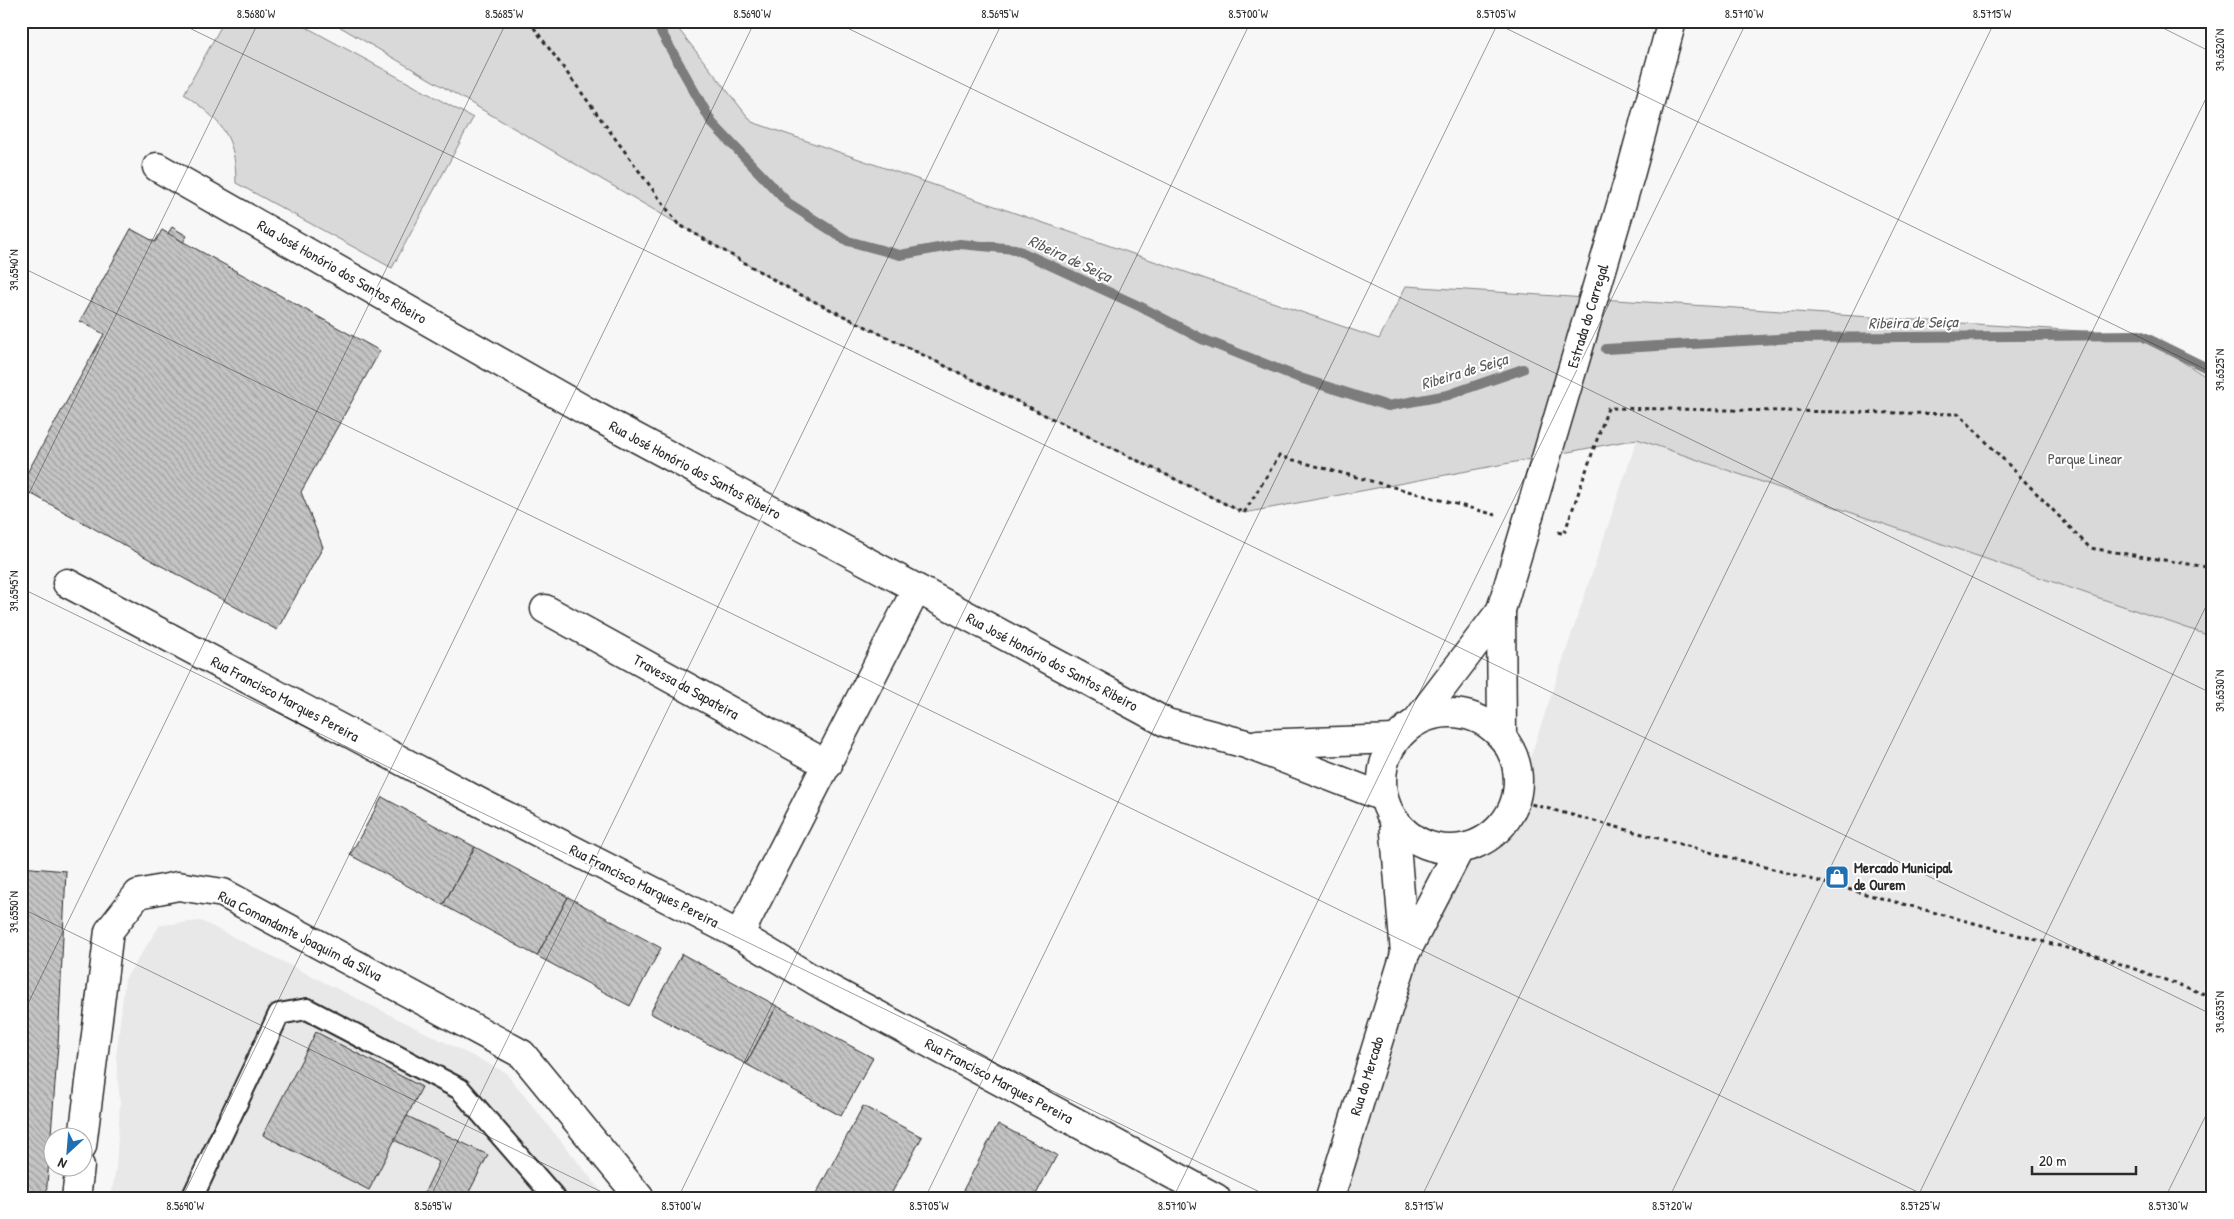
<svg xmlns="http://www.w3.org/2000/svg" width="2234" height="1219" font-family="'Patrick Hand',sans-serif">
  <style>
    .built { fill: #e8e8e8 }
    .park { fill: #d9d9d9; stroke: #828282 }
    .lines { fill: none; stroke-linecap: round; stroke-linejoin: round }
    .stream { stroke: #7b7b7b; stroke-width: 10 }
    .building { fill: url(#building-back-hatch); stroke: #2b2b2b }
    .service-casing { stroke: #2b2b2b; stroke-width: 24 }
    .minor-casing { stroke: #2b2b2b; stroke-width: 31 }
    .path { stroke: #2b2b2b; stroke-width: 3; stroke-dasharray: 4 4; stroke-linecap: butt }
    .service { stroke: #fff; stroke-width: 20 }
    .minor { stroke: #fff; stroke-width: 28 }
    .ticks { fill: none; stroke: #2b2b2b; stroke-width: 1; stroke-opacity: 0.45 }
    .labels { text-anchor: middle; stroke-width: 4; stroke-linejoin: round; paint-order: stroke }
    .street-label { font-size: 15px; fill: #2b2b2b; stroke: #fff }
    .park-label { font-size: 15px; fill: #565656; stroke: #fff }
    .poi-label { font-size: 15px; font-weight: bold; fill: #2b2b2b; stroke: #fff; text-anchor: start }
    .water-label { font-size: 16px; font-style: italic; fill: #5a5a5a; stroke: #fff }
    .neatline { fill: none; stroke: #2b2b2b; stroke-width: 2 }
    .ticks-label { font-size: 12px; text-anchor: middle; fill: #2b2b2b }
  </style>
  <defs>
    <pattern id="building-back-hatch" width="6" height="6" patternUnits="userSpaceOnUse" patternTransform="scale(1.25)"><rect width="6" height="6" fill="#c4c4c4"/><path d="M-1 5l2 2M0 0l6 6M5-1l2 2" fill="none" stroke="#9f9f9f"/></pattern>
  </defs>
  <rect width="100%" height="100%" fill="#f7f7f7"/>
  <filter id="ink" filterUnits="userSpaceOnUse"><feTurbulence type="fractalNoise" baseFrequency=".02" numOctaves="2"/><feDisplacementMap in="SourceGraphic" scale="10" xChannelSelector="R" yChannelSelector="G"/><feConvolveMatrix kernelMatrix="1 2 1 2 8 2 1 2 1" color-interpolation-filters="sRGB"/></filter>
  <g filter="url(#ink)">
    <g class="built">
      <polygon points="1637,439 2213,637 2213,1198 1331,1198 1405,954 1516,800"/>
      <polygon points="201,921 505,1072 607,1198 111,1198 116,1168 120,1104 116,1057 125,979 160,925"/>
    </g>
    <g class="park">
      <path d="M224,21H295L473,118L392,268L236,183C236,135 221,121 184,94Z"/>
      <polygon points="330,21 672,21 752,122 1379,339 1406,286 2140,335 2213,381 2213,637 1637,439 1244,513 795,292"/>
    </g>
    <g class="lines">
      <g class="stream">
        <polyline points="655,21 712,123 788,203 848,241 900,255 960,244 1015,249 1141,307 1202,339 1300,378 1388,406 1448,395 1523,369"/>
        <polyline points="1606,349 1794,338 2140,335 2213,371"/>
      </g>
    </g>
    <g class="building">
      <polygon points="172,227 187,236 178,250 163,241"/>
      <polygon points="131,229 155,242 162,230 380,351 301,492 323,547 277,630 21,488 21,484 104,334 80,321"/>
      <polygon points="382,797 475,847 443,905 350,855"/>
      <polygon points="475,847 568,897 537,956 443,905"/>
      <polygon points="21,867 66,871 58,1045 46,1198 21,1198"/>
      <polygon points="568,897 661,948 630,1006 537,956"/>
      <polygon points="682,954 777,1006 746,1064 650,1013"/>
      <polygon points="777,1006 873,1058 841,1116 746,1064"/>
      <polygon points="316,1032 422,1087 369,1190 263,1135"/>
      <polygon points="863,1106 922,1137 889,1198 814,1198"/>
      <polygon points="407,1116 488,1155 466,1198 422,1198 439,1162 394,1140"/>
      <polygon points="998,1124 1057,1155 1034,1198 959,1198"/>
    </g>
    <g class="lines">
      <g class="service-casing">
        <polyline id="service" points="192,1198 279,1014 307,1009 460,1089 555,1198"/>
      </g>
      <g class="minor-casing">
        <g id="minor">
          <polyline points="157,167 588,412 1167,723 1246,744 1383,797"/>
          <polyline points="67,583 481,803 739,935 824,986 1216,1198"/>
          <polyline points="545,609 828,765"/>
          <circle cx="1450" cy="781" r="68"/>
          <polyline points="1416,722 1501,610"/>
          <polyline points="1502,736 1501,610 1630,175 1672,21"/>
          <polyline points="1258,744 1395,739"/>
          <polyline points="1394,821 1405,954"/>
          <polyline points="739,935 916,590"/>
          <polyline points="82,1146 109,931 138,894 178,886 223,893 522,1054 640,1198"/>
          <polyline points="76,1198 80,1166"/>
          <polyline points="1330,1198 1405,954 1459,850"/>
        </g>
      </g>
      <g class="path">
        <polyline points="529,21 678,224 795,292 1244,513 1279,456 1496,515"/>
        <polyline points="1558,532 1564,534 1608,408 1959,414 2090,548 2213,568"/>
        <polyline points="1516,800 2104,958 2213,997"/>
      </g>
      <use href="#service" class="service"/>
      <use href="#minor" class="minor"/>
    </g>
  </g>
  <path class="ticks" d="M175,21L2213,1015M833,21L2213,694M1491,21L2213,373M2149,21L2213,53M21,267L1930,1198M21,510L259,21M21,588L1272,1198M21,908L614,1198M21,1018L507,21M182,1198L755,21M430,1198L1003,21M678,1198L1251,21M925,1198L1499,21M1173,1198L1747,21M1421,1198L1995,21M1669,1198L2213,84M1917,1198L2213,592M2165,1198L2213,1101"/>
  <defs>
    <g id="shop-square" transform="scale(1.25)"><rect x="-9" y="-9" width="18" height="18" rx="4" fill="#1f6fb2" stroke="#fff"/><path d="M-5-2.5h2.3a2.7 3.5 0 0 1 5.4 0H5L5.5 6h-11ZM-1.5-2.5h3a1.5 2.3 0 0 0-3 0Z" fill="#fff"/></g>
  </defs>
  <g fill-rule="evenodd">
    <use href="#shop-square" x="1837" y="877"/>
  </g>
  <g class="labels">
    <g class="street-label">
      <text transform="translate(342 272) rotate(30)" y="5">Rua José Honório dos Santos Ribeiro</text>
      <text transform="translate(1588 316) rotate(-73)" y="5">Estrada do Carregal</text>
      <text transform="translate(695 470) rotate(28)" y="5">Rua José Honório dos Santos Ribeiro</text>
      <text transform="translate(1052 662) rotate(28)" y="5">Rua José Honório dos Santos Ribeiro</text>
      <text transform="translate(686 687) rotate(29)" y="5">Travessa da Sapateira</text>
      <text transform="translate(285 699) rotate(28)" y="5">Rua Francisco Marques Pereira</text>
      <text transform="translate(644 886) rotate(27)" y="5">Rua Francisco Marques Pereira</text>
      <text transform="translate(300 936) rotate(27)" y="5">Rua Comandante Joaquim da Silva</text>
      <text transform="translate(1367 1076) rotate(-73)" y="5">Rua do Mercado</text>
      <text transform="translate(999 1081) rotate(28)" y="5">Rua Francisco Marques Pereira</text>
    </g>
    <g class="park-label">
      <text x="2085" y="464">Parque Linear</text>
    </g>
    <g class="poi-label">
      <text x="1854" y="873">Mercado Municipal<tspan x="1854" dy="17">de Ourem</tspan></text>
    </g>
    <g class="water-label">
      <text transform="translate(1070 258) rotate(25)" y="6">Ribeira de Seiça</text>
      <text transform="translate(1913 322) rotate(-1)" y="6">Ribeira de Seiça</text>
      <text transform="translate(1464 371) rotate(-17)" y="6">Ribeira de Seiça</text>
    </g>
  </g>
  <rect width="2234" height="1219" fill="none" stroke="#fff" stroke-width="55"/>
  <g transform="translate(68 1152) rotate(206)"><circle r="24" fill="#ffffff" stroke="#aaaaaa"/>
  <path d="M0-4L9 19L0 12L-9 19Z" fill="#1f6fb2"/>
  <text y="-8" font-size="14" font-weight="bold" text-anchor="middle" fill="#2b2b2b">N</text>
  </g>
  <path d="M2032 1166v8h104v-8" fill="none" stroke="#2b2b2b" stroke-width="2.5"/>
  <text x="2039" y="1166" font-size="15" fill="#2b2b2b" stroke="#ffffff" stroke-width="4" paint-order="stroke">20 m</text>
  <rect x="28" y="28" width="2178" height="1164" class="neatline"/>
  <g class="ticks-label">
    <text x="256" y="18">8.5680°W</text>
    <text x="504" y="18">8.5685°W</text>
    <text x="752" y="18">8.5690°W</text>
    <text x="1000" y="18">8.5695°W</text>
    <text x="1248" y="18">8.5700°W</text>
    <text x="1496" y="18">8.5705°W</text>
    <text x="1744" y="18">8.5710°W</text>
    <text x="1992" y="18">8.5715°W</text>
    <text transform="translate(2220 50) rotate(-90)" y="4">39.6520°N</text>
    <text transform="translate(14 270) rotate(-90)" y="4">39.6540°N</text>
    <text transform="translate(2220 370) rotate(-90)" y="4">39.6525°N</text>
    <text transform="translate(14 591) rotate(-90)" y="4">39.6545°N</text>
    <text transform="translate(2220 691) rotate(-90)" y="4">39.6530°N</text>
    <text transform="translate(14 912) rotate(-90)" y="4">39.6550°N</text>
    <text transform="translate(2220 1012) rotate(-90)" y="4">39.6535°N</text>
    <text x="185" y="1210">8.5690°W</text>
    <text x="433" y="1210">8.5695°W</text>
    <text x="681" y="1210">8.5700°W</text>
    <text x="929" y="1210">8.5705°W</text>
    <text x="1177" y="1210">8.5710°W</text>
    <text x="1424" y="1210">8.5715°W</text>
    <text x="1672" y="1210">8.5720°W</text>
    <text x="1920" y="1210">8.5725°W</text>
    <text x="2168" y="1210">8.5730°W</text>
  </g>
</svg>
